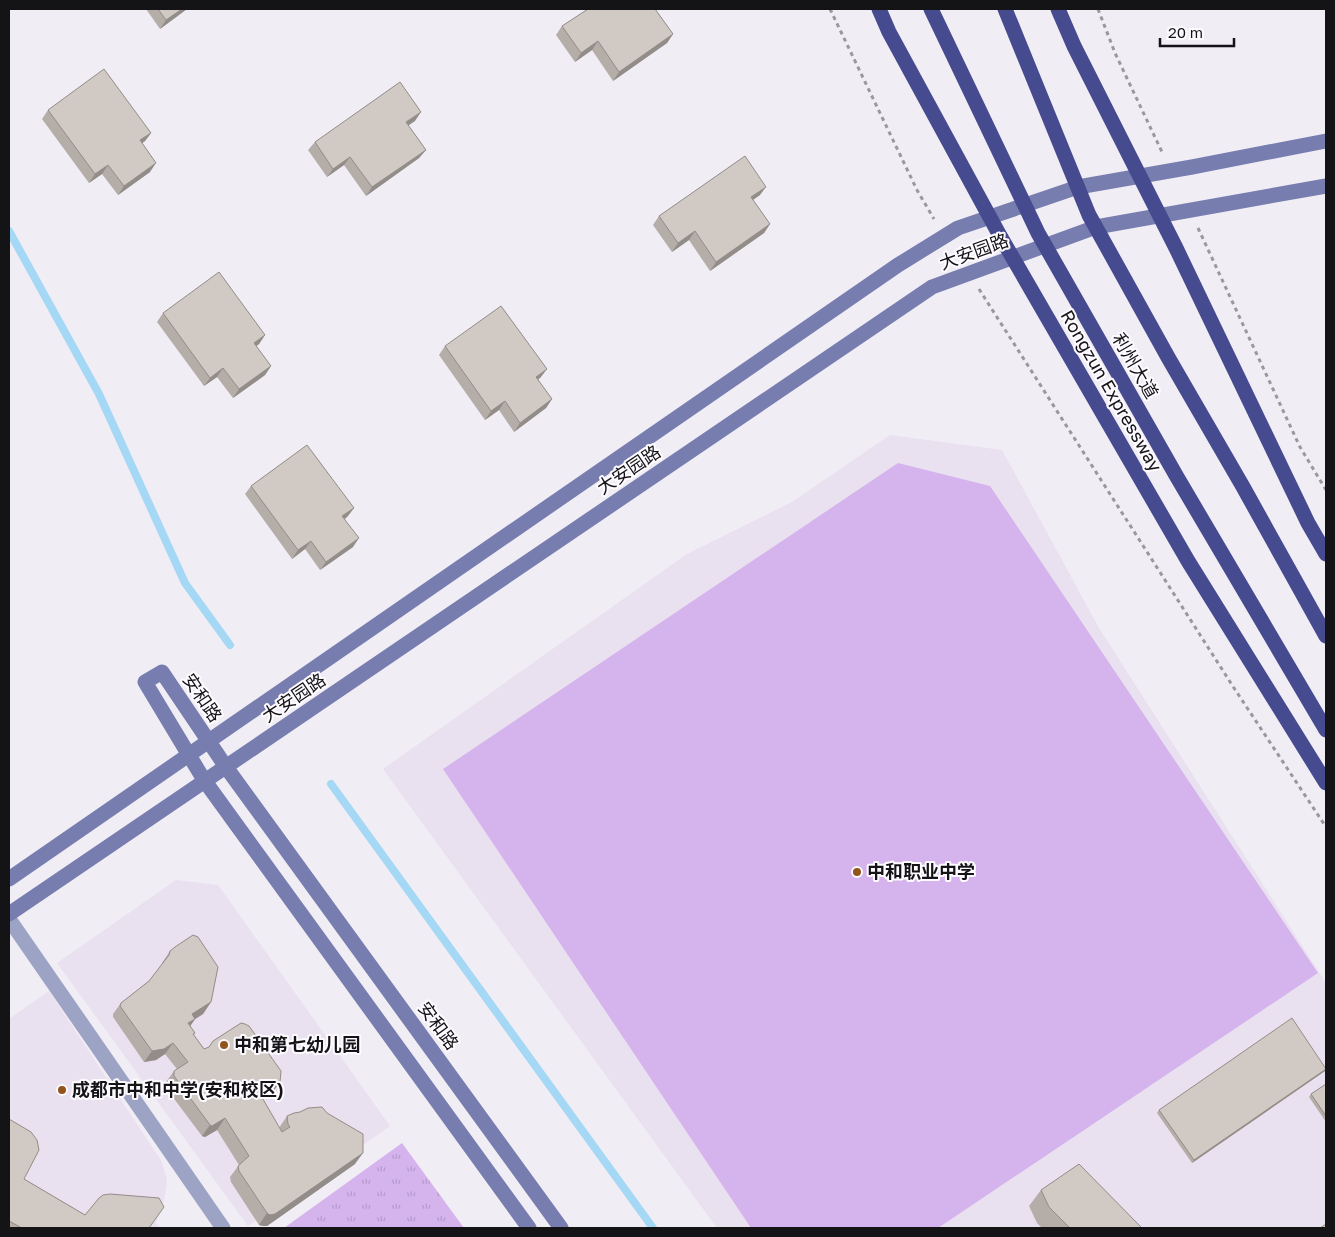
<svg xmlns="http://www.w3.org/2000/svg" width="1335" height="1237" font-family="'Golos Text','Noto Sans SC',sans-serif">
  <style>
    .built { fill: #e9e0f0 }
    .grass { fill: url(#grass-tufts) }
    .pitch { fill: #d5b4ed }
    .lines { fill: none; stroke-linecap: round; stroke-linejoin: round }
    .stream { stroke: #a5d8f5; stroke-width: 8 }
    .path { stroke: #9a979d; stroke-width: 3; stroke-dasharray: 4 4; stroke-linecap: butt }
    .street { stroke: #9da3c5; stroke-width: 15 }
    .secondary { stroke: #777daf; stroke-width: 15 }
    .highway { stroke: #464a8f; stroke-width: 15 }
    .highway-bridge { stroke: #464a8f; stroke-width: 15 }
    .wall { fill: #b4ada8 }
    .shaded-wall { fill: #928d88 }
    .building { fill: #d1c9c3; stroke: #928d88 }
    .poi-dot { fill: #93541c; stroke: #fdfbff; stroke-width: 2 }
    .labels { text-anchor: middle; stroke-width: 4; stroke-linejoin: round; paint-order: stroke }
    .street-label { font-size: 18px; fill: #141316; stroke: #fdfbff }
    .poi-label { font-size: 18px; font-weight: bold; fill: #141316; stroke: #fdfbff; text-anchor: start }
  </style>
  <defs>
    <pattern id="grass-tufts" width="24" height="20" patternUnits="userSpaceOnUse" patternTransform="scale(1.25)"><rect width="24" height="20" fill="#d5b4ed"/><path d="M3 7l-1-3M5 7V3M7 7l1-3M15 17l-1-3M17 17v-4M19 17l1-3" fill="none" stroke="#b69aca"/></pattern>
  </defs>
  <rect width="100%" height="100%" fill="#f1edf5"/>
  <g class="built">
    <polygon points="890,435 1002,450 1099,628 1326,983 1326,1228 717,1228 383,769 687,554 792,502"/>
    <polygon points="176,880 218,885 390,1126 248,1226 57,963"/>
    <polygon points="49,991 162,1162 167,1180 164,1201 156,1223 159,1228 9,1228 9,1019"/>
  </g>
  <polygon class="grass" points="402,1143 464,1228 284,1228"/>
  <polygon class="pitch" points="898,463 990,486 1318,973 938,1228 751,1228 443,769"/>
  <g class="lines">
    <g class="stream">
      <polyline points="9,231 99,394 185,583 230,645"/>
      <polyline points="331,784 653,1228"/>
    </g>
    <g class="path">
      <polyline points="830,9 917,190 934,219"/>
      <polyline points="1098,9 1115,53 1162,152"/>
      <polyline points="1198,228 1300,447 1326,490"/>
      <polyline points="979,289 1234,688 1326,827"/>
    </g>
    <polyline class="street" points="9,919 223,1228"/>
    <g class="secondary">
      <polyline points="9,879 898,265 958,228 1078,187 1192,167 1326,141"/>
      <polyline points="9,914 932,287 1096,227 1326,186"/>
      <polyline points="529,1228 204,780 145,682 162,672 226,767 561,1228"/>
    </g>
    <g class="highway">
      <polyline points="931,9 1038,233 1177,477 1326,730"/>
      <polyline points="1005,9 1089,215 1169,359 1242,485 1326,636"/>
    </g>
    <g class="highway-bridge">
      <polyline points="879,9 889,32 999,234 1188,561 1326,783"/>
      <polyline points="1058,9 1074,46 1176,248 1308,523 1326,554"/>
    </g>
  </g>
  <g class="wall">
    <polygon points="146,9 187,9 160,29"/>
    <polygon points="588,9 658,9 656,10 673,34 667,43 613,81 592,50 575,62 556,35 562,26"/>
    <polygon points="48,110 151,133 145,141 142,143 150,172 118,195 102,174 89,183 42,119"/>
    <polygon points="415,121 408,125 426,150 419,158 366,196 344,165 327,177 308,150 315,142"/>
    <polygon points="760,195 753,200 770,224 764,233 710,271 689,240 672,252 653,225 659,216"/>
    <polygon points="163,313 265,335 259,344 256,346 271,366 265,375 233,398 217,377 204,386 157,322"/>
    <polygon points="445,346 541,377 538,380 552,399 546,408 514,432 499,410 485,420 439,355"/>
    <polygon points="251,486 354,508 347,517 345,519 353,547 320,570 305,549 292,559 245,494"/>
    <polygon points="170,951 211,1002 203,1014 195,1019 190,1026 195,1033 194,1035 204,1049 208,1048 213,1041 280,1082 272,1093 263,1099 279,1128 287,1116 355,1164 267,1226 263,1226 259,1225 231,1182 230,1177 239,1165 217,1130 205,1137 202,1136 166,1088 166,1082 174,1071 177,1069 165,1054 156,1060 144,1062 113,1017 113,1014 121,1003 149,981 162,965 162,963"/>
    <polygon points="1326,1069 1325,1071 1192,1163 1157,1113 1159,1110"/>
    <polygon points="1326,1084 1326,1122 1309,1097 1311,1094"/>
    <polygon points="9,1119 24,1179 85,1215 149,1228 9,1228"/>
    <polygon points="1041,1190 1142,1228 1042,1228 1037,1223 1029,1206"/>
  </g>
  <g class="shaded-wall">
    <polygon points="182,9 187,9 160,29 166,20"/>
    <polygon points="673,34 667,43 613,81 619,72"/>
    <polygon points="598,41 592,50 575,62 581,53"/>
    <polygon points="421,112 415,121 400,131 406,122"/>
    <polygon points="151,133 145,141 134,149 140,140"/>
    <polygon points="426,150 419,158 366,196 372,187"/>
    <polygon points="350,157 344,165 327,177 333,169"/>
    <polygon points="156,163 150,172 118,195 124,186"/>
    <polygon points="108,165 102,174 89,183 95,174"/>
    <polygon points="766,187 760,195 745,205 751,197"/>
    <polygon points="770,224 764,233 710,271 716,262"/>
    <polygon points="695,231 689,240 672,252 678,243"/>
    <polygon points="265,335 259,344 248,352 254,343"/>
    <polygon points="271,366 265,375 233,398 239,389"/>
    <polygon points="223,368 217,377 204,386 210,378"/>
    <polygon points="547,369 541,377 530,385 536,377"/>
    <polygon points="552,399 546,408 514,432 520,423"/>
    <polygon points="505,401 499,410 485,420 491,411"/>
    <polygon points="354,508 347,517 336,524 342,516"/>
    <polygon points="359,538 353,547 320,570 326,562"/>
    <polygon points="311,541 305,549 292,559 298,550"/>
    <polygon points="211,1002 203,1014 189,1023 195,1019 187,1031 180,1034 192,1014"/>
    <polygon points="173,1043 165,1054 156,1060 144,1062 152,1051"/>
    <polygon points="1326,1069 1325,1071 1192,1163 1194,1160"/>
    <polygon points="280,1082 272,1093 252,1106 260,1094"/>
    <polygon points="225,1118 217,1130 205,1137 202,1136 210,1125"/>
    <polygon points="363,1153 355,1164 267,1226 263,1226 259,1225 267,1213"/>
  </g>
  <g class="building">
    <polygon points="158,9 182,9 166,20"/>
    <polygon points="588,9 655,9 673,34 619,72 598,41 581,53 562,26"/>
    <polygon points="104,69 151,133 140,140 156,163 124,186 108,165 95,174 48,110"/>
    <polygon points="400,82 421,112 406,122 426,150 372,187 350,157 333,169 315,142"/>
    <polygon points="745,156 766,187 751,197 770,224 716,262 695,231 678,243 659,216"/>
    <polygon points="219,272 265,335 254,343 271,366 239,389 223,368 210,378 163,313"/>
    <polygon points="501,306 547,369 536,377 552,399 520,423 505,401 491,411 445,346"/>
    <polygon points="307,445 354,508 342,516 359,538 326,562 311,541 298,550 251,486"/>
    <polygon points="193,935 198,937 218,967 211,1002 192,1014 195,1019 188,1023 195,1033 193,1034 204,1049 209,1047 213,1041 241,1023 245,1024 249,1026 281,1071 280,1082 260,1094 282,1132 290,1127 288,1124 287,1116 294,1113 300,1112 308,1108 322,1107 327,1113 363,1134 363,1153 275,1214 270,1215 267,1213 239,1171 238,1166 249,1156 225,1118 212,1126 210,1125 174,1076 174,1071 188,1062 173,1043 164,1049 152,1051 120,1006 121,1003 149,981 169,955 170,951 175,947"/>
    <polygon points="1292,1018 1326,1069 1194,1160 1159,1110"/>
    <polygon points="1326,1084 1326,1116 1311,1094"/>
    <polygon points="9,1119 31,1132 37,1140 39,1150 24,1179 85,1215 99,1198 103,1195 110,1194 159,1198 164,1207 149,1228 22,1228 9,1221"/>
    <polygon points="1079,1164 1142,1228 1070,1228 1049,1207 1041,1190"/>
    <polygon points="1326,1224 1326,1228 1320,1228"/>
  </g>
  <g class="poi-dot">
    <circle cx="857" cy="872" r="5"/>
    <circle cx="224" cy="1045" r="5"/>
    <circle cx="62" cy="1090" r="5"/>
  </g>
  <g class="labels">
    <g class="street-label">
      <text transform="translate(974 252) rotate(-20)" y="6">大安园路</text>
      <text transform="translate(1135 366) rotate(60)" y="6">利州大道</text>
      <text transform="translate(1111 391) rotate(60)" y="6">Rongzun Expressway</text>
      <text transform="translate(629 470) rotate(-34)" y="6">大安园路</text>
      <text transform="translate(202 698) rotate(56)" y="6">安和路</text>
      <text transform="translate(294 698) rotate(-34)" y="6">大安园路</text>
      <text transform="translate(438 1026) rotate(54)" y="6">安和路</text>
    </g>
    <g class="poi-label">
      <text x="867" y="878">中和职业中学</text>
      <text x="234" y="1051">中和第七幼儿园</text>
      <text x="72" y="1096">成都市中和中学(安和校区)</text>
    </g>
  </g>
  <rect width="1335" height="1237" fill="none" stroke="#141316" stroke-width="20"/>
  <path d="M1160 38v8h74v-8" fill="none" stroke="#141316" stroke-width="2.5"/>
  <text x="1168" y="38" font-size="15" fill="#141316" stroke="#fdfbff" stroke-width="4" paint-order="stroke">20 m</text>
</svg>
